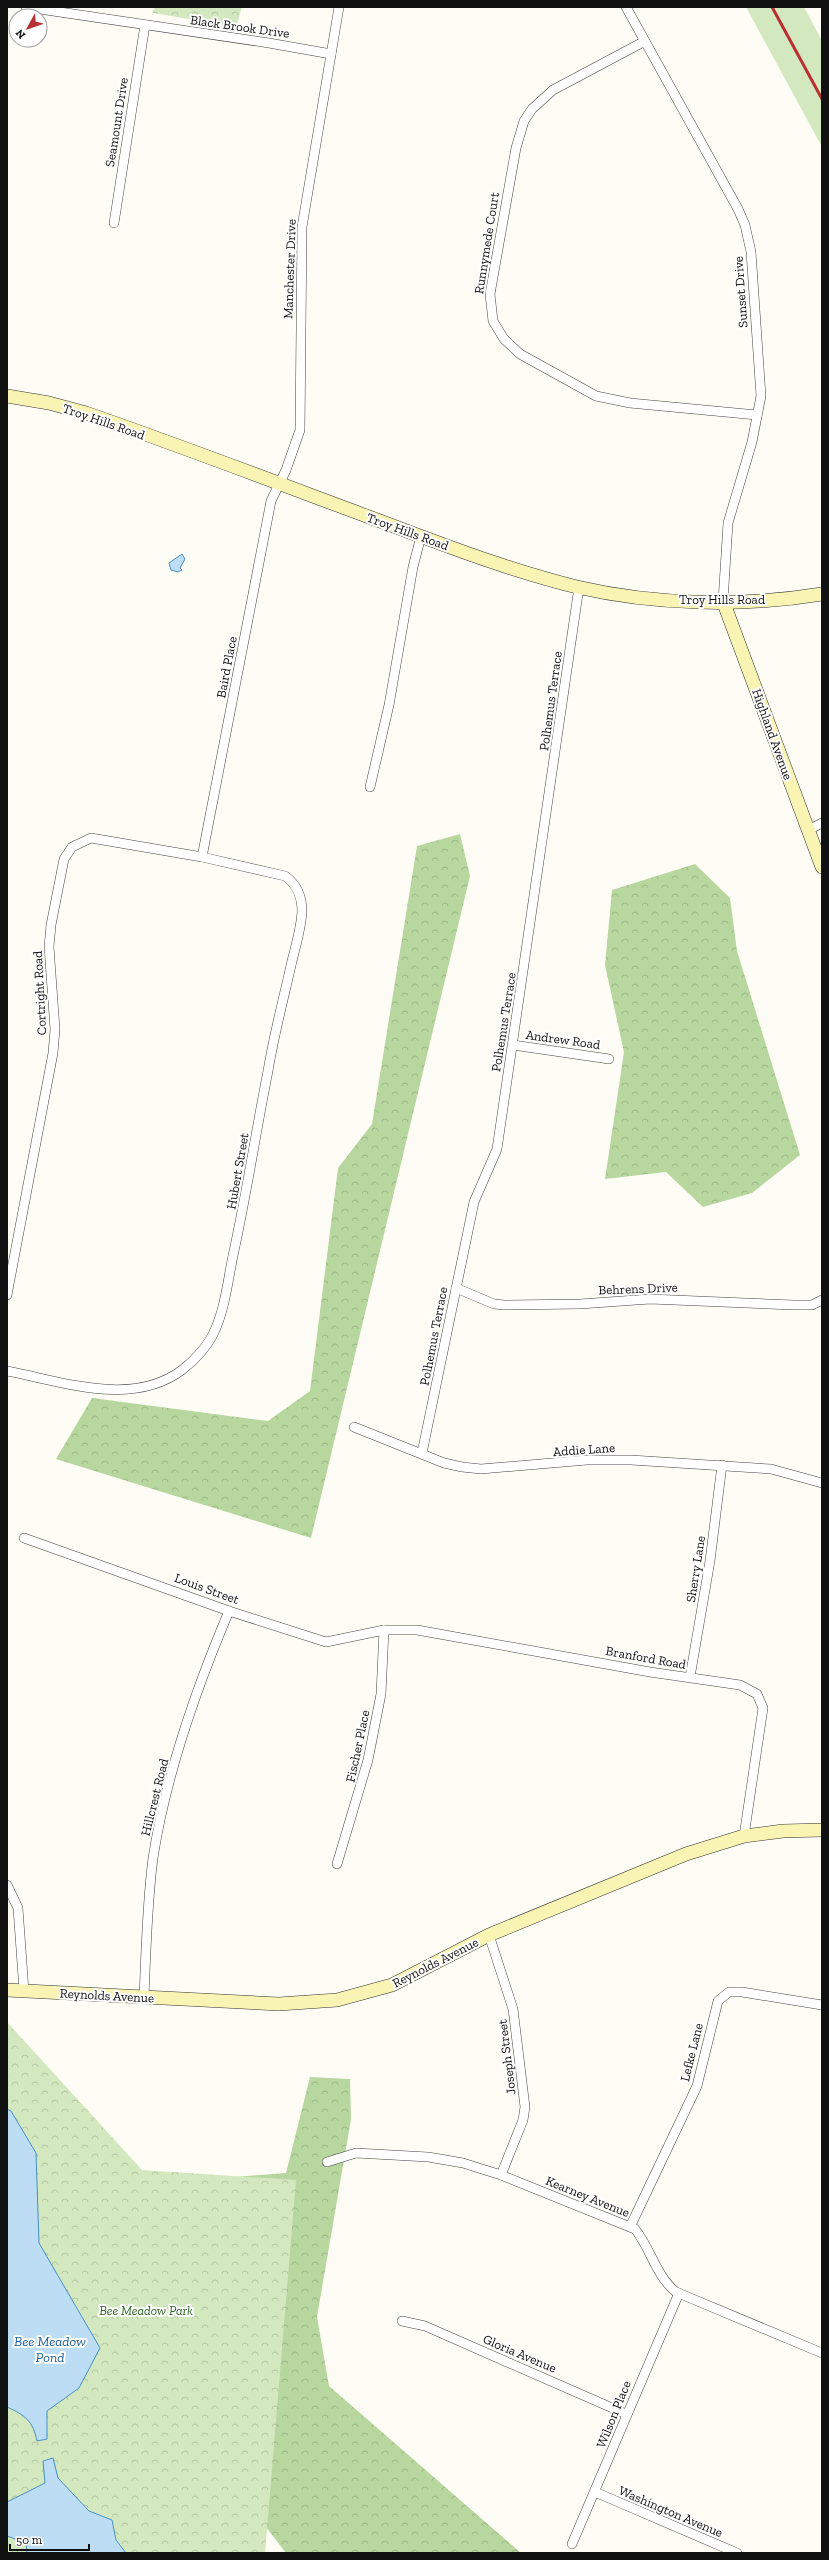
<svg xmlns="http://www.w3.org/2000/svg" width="829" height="2560" font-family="'Zilla Slab',serif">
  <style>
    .grass { fill: #d3e8bf }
    .forest { fill: url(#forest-crowns) }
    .park { fill: url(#park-crowns) }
    .water { fill: #bcddf3; stroke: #4890c5 }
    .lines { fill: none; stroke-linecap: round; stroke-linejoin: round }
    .street-casing { stroke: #434343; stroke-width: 10 }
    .secondary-casing { stroke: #323232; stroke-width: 14 }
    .street { stroke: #fff; stroke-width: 9 }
    .secondary { stroke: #faf4b4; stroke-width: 13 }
    .rail { stroke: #b93033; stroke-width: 3 }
    .labels { text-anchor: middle; stroke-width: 4; stroke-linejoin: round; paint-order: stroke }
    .street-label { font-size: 13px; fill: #101010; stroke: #fff }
    .park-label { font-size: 13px; font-style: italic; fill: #2f6524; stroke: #fff }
    .water-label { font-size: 14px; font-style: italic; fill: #20629c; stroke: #fff }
  </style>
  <defs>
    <pattern id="forest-crowns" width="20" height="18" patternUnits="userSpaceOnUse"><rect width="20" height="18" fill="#b7d79f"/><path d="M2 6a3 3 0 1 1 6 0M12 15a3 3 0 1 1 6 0" fill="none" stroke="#9cb888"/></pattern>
    <pattern id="park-crowns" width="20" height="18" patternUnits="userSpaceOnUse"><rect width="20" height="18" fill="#d3e8bf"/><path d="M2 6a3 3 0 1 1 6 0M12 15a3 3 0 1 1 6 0" fill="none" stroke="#b4c6a3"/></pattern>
  </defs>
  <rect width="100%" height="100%" fill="#fefdf5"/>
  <polygon class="grass" points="746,7 804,7 822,41 822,147"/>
  <g class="forest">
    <polygon points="460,834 470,876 311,1538 56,1459 92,1398 268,1421 310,1391 338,1168 372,1124 417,846"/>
    <polygon points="695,864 730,898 737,951 800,1155 752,1193 703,1207 666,1172 605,1179 624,1052 605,965 612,890"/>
    <polygon points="7,2060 146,2188 184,2181 286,2173 310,2077 350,2079 351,2119 317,2317 329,2386 521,2553 286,2553 201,2443"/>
  </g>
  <g class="park">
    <polygon points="154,7 242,7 236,27 153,13"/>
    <polygon points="7,2022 142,2170 296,2180 265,2553 7,2553"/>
  </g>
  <g class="water">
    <polygon points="182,554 185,559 180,568 182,570 178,572 171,570 169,563"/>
    <path d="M7,2109L11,2111L36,2153L39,2243L100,2348L79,2388L47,2411V2439L37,2441C33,2421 25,2415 7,2407Z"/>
    <polygon points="53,2458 58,2478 89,2511 112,2520 116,2540 126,2553 27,2553 26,2543 7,2536 7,2502 45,2483 43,2461"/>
  </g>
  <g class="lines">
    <g class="street-casing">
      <g id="street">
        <polyline points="26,7 269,43 331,54"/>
        <polyline points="626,7 738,209 745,225 751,252 761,396 752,442 728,523 723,601"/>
        <polyline points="645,41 553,90 532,109 524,121 516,148 490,294 493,321 504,339 520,354 596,396 630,403 757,415"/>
        <polyline points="114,223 145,25"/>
        <polyline points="370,787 389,705 413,567 421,536"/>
        <polyline points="808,830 822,823"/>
        <polyline points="202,857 271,501 286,470 300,430 302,227 339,7"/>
        <polyline points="513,1045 609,1059"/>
        <polyline points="456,1288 494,1304 504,1305 580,1304 650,1299 794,1305 812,1305 822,1300"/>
        <path d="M7,1295L53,1053L55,1029L49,947L51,925L64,859L72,847L91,838L202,857L285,876C298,885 302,897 302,912C301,928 296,945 292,961C284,997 274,1034 268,1071C256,1131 247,1191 234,1251C228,1278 226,1305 215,1330C209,1345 194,1361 182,1370C131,1408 62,1381 7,1371"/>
        <polyline points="354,1427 444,1463 462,1467 481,1469 587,1460 631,1460 771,1469 822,1483"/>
        <polyline points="422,1453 474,1202 497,1149 579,587"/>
        <polyline points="24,1538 229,1611 326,1642 384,1630 417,1630 650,1672 740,1685 757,1694 763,1708 744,1836"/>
        <polyline points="690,1677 710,1561 722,1465"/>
        <polyline points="337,1864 368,1760 381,1694 384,1630"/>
        <polyline points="7,1885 18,1908 24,1991"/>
        <polyline points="489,1935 513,2009 525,2107 523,2120 501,2175"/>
        <path d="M144,1997C146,1951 147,1904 153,1858C166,1774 196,1689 229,1611"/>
        <path d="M327,2162L356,2153L428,2157L463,2163L501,2175L635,2229C651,2249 656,2276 676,2292L822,2353"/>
        <polyline points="630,2227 697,2086 718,2001 729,1992 742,1992 822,2005"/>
        <polyline points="402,2321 425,2326 626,2414"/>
        <polyline points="595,2492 737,2553"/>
        <polyline points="572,2544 679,2293"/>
      </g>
    </g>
    <g class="secondary-casing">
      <g id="secondary">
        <path d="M7,396L49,403L86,413C178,445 270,480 361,514C432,540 503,569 577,587C655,605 742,607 822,594"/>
        <polyline points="723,601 822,867"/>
        <polyline points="7,1990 279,2004 337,2000 392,1985 489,1935 686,1854 744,1836 783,1831 822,1830"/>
      </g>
    </g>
    <use href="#street" class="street"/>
    <use href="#secondary" class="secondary"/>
    <polyline class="rail" points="772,7 822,99"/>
  </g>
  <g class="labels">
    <g class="street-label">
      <text transform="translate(240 26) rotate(8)" y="5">Black Brook Drive</text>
      <text transform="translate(116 122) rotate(-81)" y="5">Seamount Drive</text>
      <text transform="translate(486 243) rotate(-81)" y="5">Runnymede Court</text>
      <text transform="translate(289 269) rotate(-88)" y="5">Manchester Drive</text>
      <text transform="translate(740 292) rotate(-94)" y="5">Sunset Drive</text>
      <text transform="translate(104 421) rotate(19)" y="5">Troy Hills Road</text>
      <text transform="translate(408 531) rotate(20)" y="5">Troy Hills Road</text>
      <text x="722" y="604">Troy Hills Road</text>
      <text transform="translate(226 667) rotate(-79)" y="5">Baird Place</text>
      <text transform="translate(550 701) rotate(-82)" y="5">Polhemus Terrace</text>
      <text transform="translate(773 734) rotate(70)" y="5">Highland Avenue</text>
      <text transform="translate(39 993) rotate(-93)" y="5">Cortright Road</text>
      <text transform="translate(503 1022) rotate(-81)" y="5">Polhemus Terrace</text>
      <text transform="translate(563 1039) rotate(8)" y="5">Andrew Road</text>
      <text transform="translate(237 1171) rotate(-80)" y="5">Hubert Street</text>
      <text transform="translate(638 1288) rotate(-2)" y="5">Behrens Drive</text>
      <text transform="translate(433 1336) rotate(-79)" y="5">Polhemus Terrace</text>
      <text transform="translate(584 1449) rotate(-4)" y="5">Addie Lane</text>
      <text transform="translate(695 1569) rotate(-81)" y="5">Sherry Lane</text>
      <text transform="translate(207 1588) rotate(20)" y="5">Louis Street</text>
      <text transform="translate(646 1657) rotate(10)" y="5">Branford Road</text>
      <text transform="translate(357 1746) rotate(-78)" y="5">Fischer Place</text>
      <text transform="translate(154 1797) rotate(-76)" y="5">Hillcrest Road</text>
      <text transform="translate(435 1962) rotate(-27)" y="5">Reynolds Avenue</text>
      <text transform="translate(107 1995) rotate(3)" y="5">Reynolds Avenue</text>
      <text transform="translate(691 2052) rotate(-76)" y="5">Lefke Lane</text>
      <text transform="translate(506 2057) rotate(-97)" y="5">Joseph Street</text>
      <text transform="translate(588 2196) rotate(22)" y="5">Kearney Avenue</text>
      <text transform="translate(520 2353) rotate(23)" y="5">Gloria Avenue</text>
      <text transform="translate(613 2414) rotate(-68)" y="5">Wilson Place</text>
      <text transform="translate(671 2511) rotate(23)" y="5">Washington Avenue</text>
    </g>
    <g class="park-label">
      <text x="146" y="2315">Bee Meadow Park</text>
    </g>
    <g class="water-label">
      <text x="50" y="2346">Bee Meadow<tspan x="50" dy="16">Pond</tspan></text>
    </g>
  </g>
  <rect width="829" height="2560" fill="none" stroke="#101010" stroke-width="16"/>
  <g transform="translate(28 28) rotate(230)"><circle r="19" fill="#ffffff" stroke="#9f9f9f"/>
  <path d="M0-3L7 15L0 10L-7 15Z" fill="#b93033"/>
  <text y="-6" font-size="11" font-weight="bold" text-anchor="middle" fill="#101010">N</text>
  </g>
  <path d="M10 2544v6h79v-6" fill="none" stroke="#101010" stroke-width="2"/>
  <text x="16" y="2544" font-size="12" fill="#101010" stroke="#ffffff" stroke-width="3" paint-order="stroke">50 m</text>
</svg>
